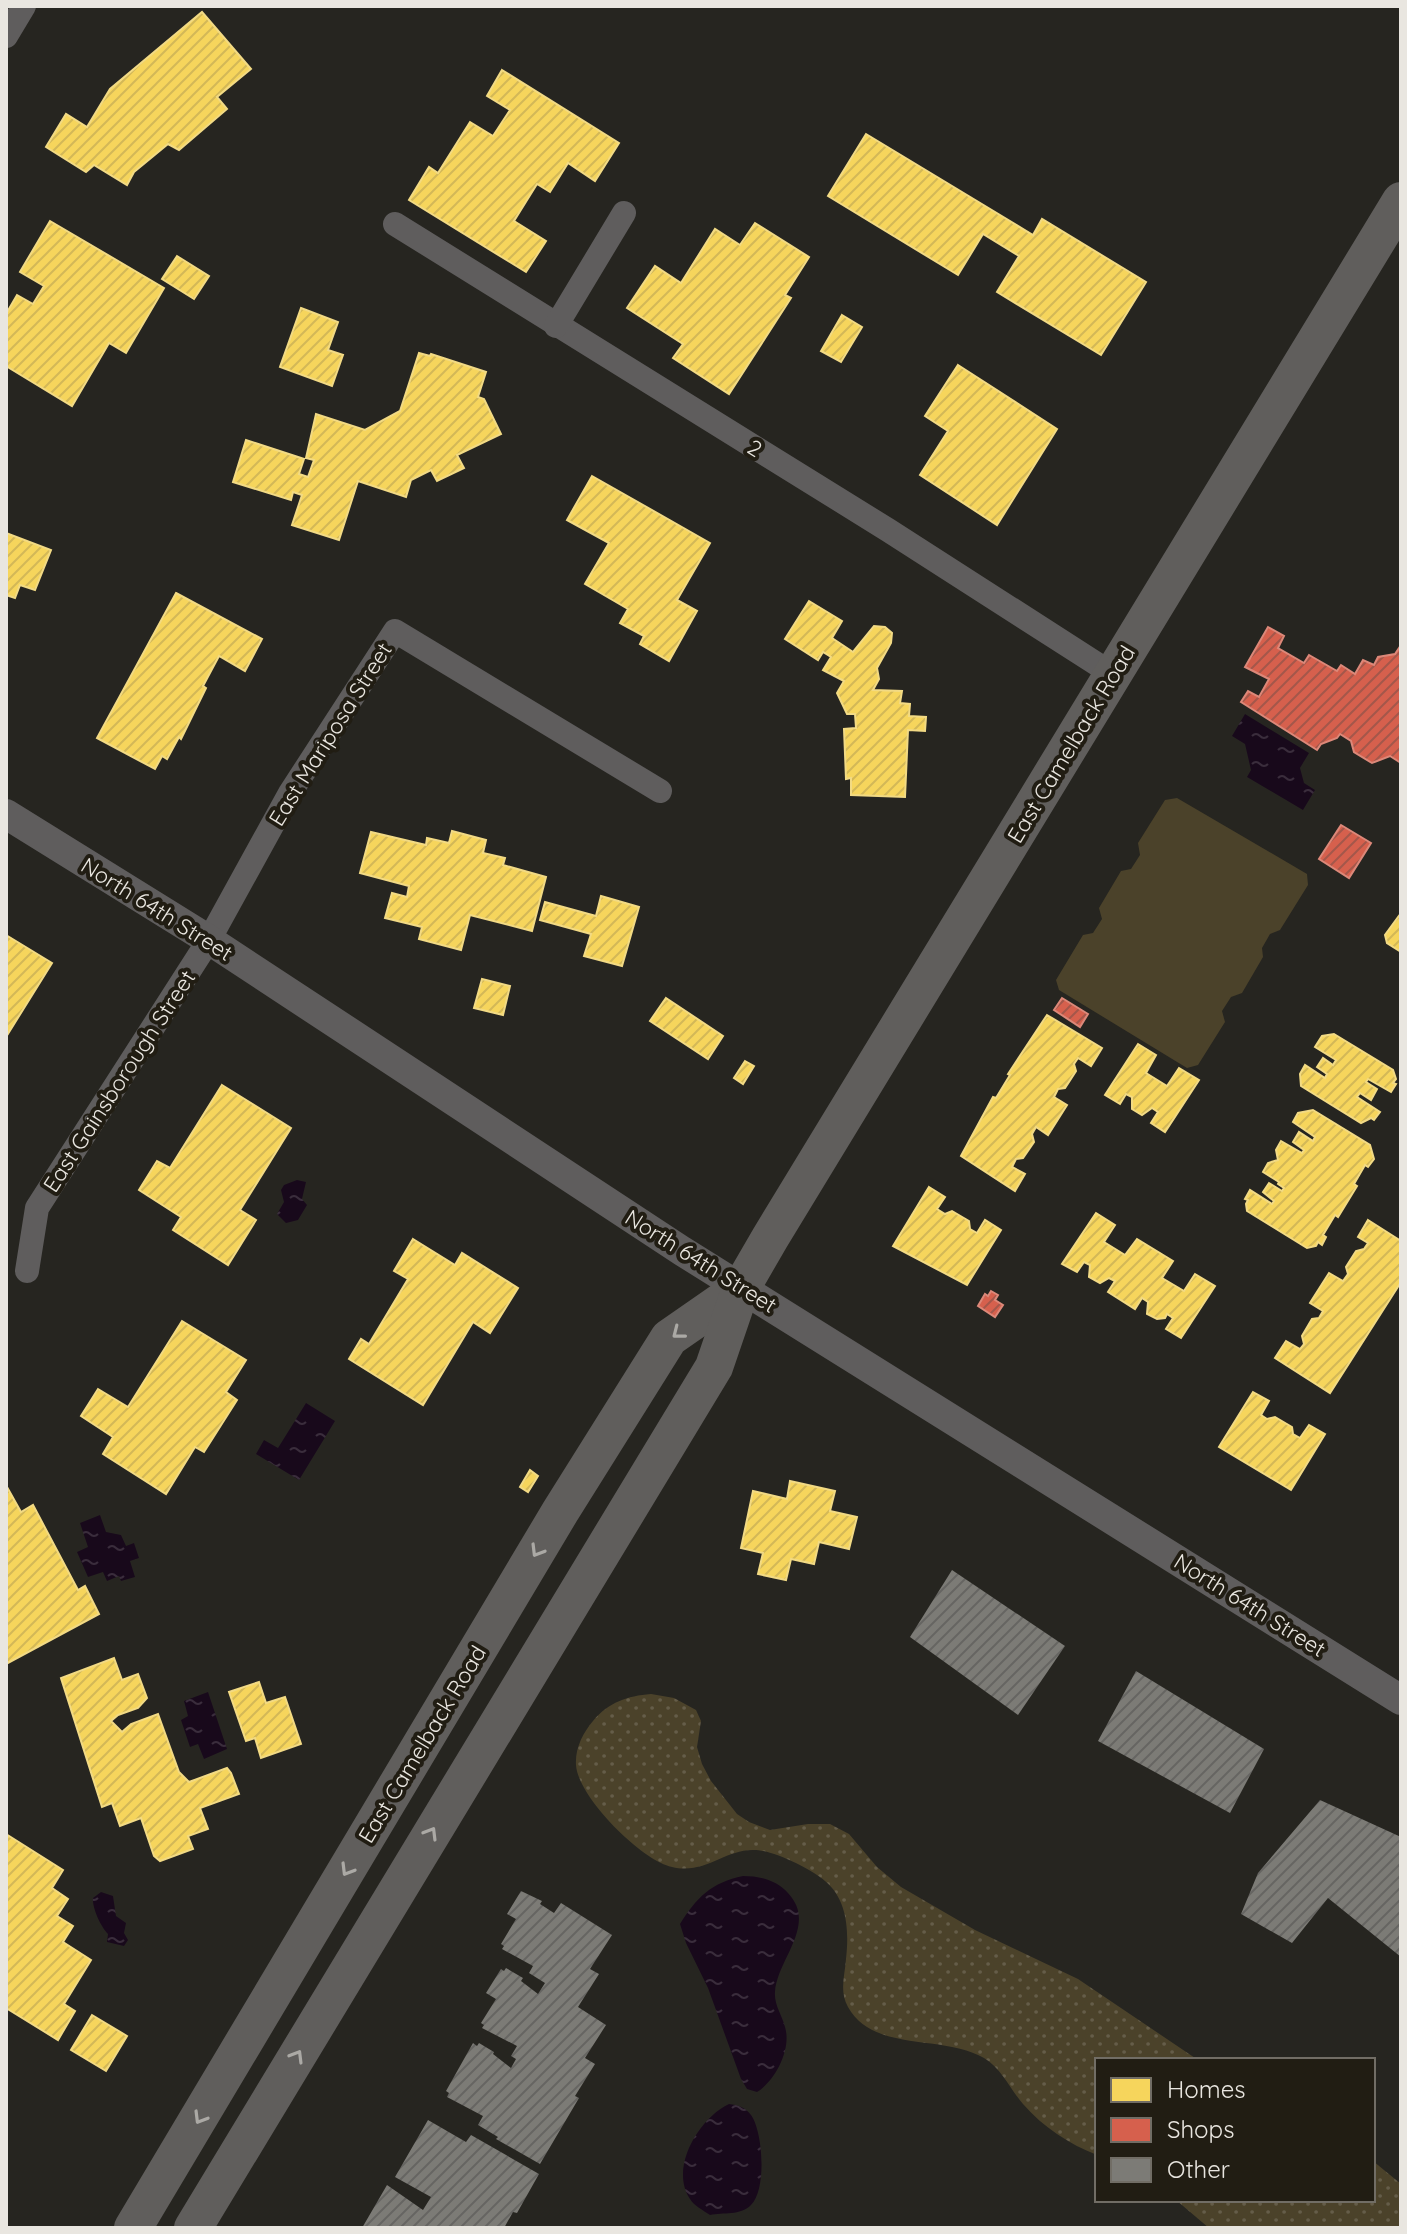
<svg xmlns="http://www.w3.org/2000/svg" width="1407" height="2234" font-family="Quicksand,sans-serif">
  <style>
    .grass { fill: url(#grass-dots) }
    .garden { fill: #4b422a }
    .water { fill: url(#water-ripples) }
    .homes { fill: url(#homes-hatch); stroke: #f2da84; stroke-width: 2 }
    .shops { fill: url(#shops-hatch); stroke: #dc8879; stroke-width: 2 }
    .building { fill: url(#building-hatch) }
    .lines { fill: none; stroke-linecap: round; stroke-linejoin: round }
    .minor { stroke: #5f5d5d; stroke-width: 24 }
    .tertiary { stroke: #5f5d5d; stroke-width: 30 }
    .primary { stroke: #605e5c; stroke-width: 38 }
    .oneway { stroke: #aba9a5 }
    .labels { text-anchor: middle; stroke-width: 8; stroke-linejoin: round; paint-order: stroke }
    .street-label { font-size: 22px; fill: #e9e6e0; stroke: #211d13 }
  </style>
  <defs>
    <pattern id="grass-dots" width="8" height="8" patternUnits="userSpaceOnUse" patternTransform="scale(2)"><rect width="8" height="8" fill="#4b422a"/><path d="M2 2h.1M6 6h.1" fill="none" stroke="#655d49" stroke-width="1.8" stroke-linecap="round"/></pattern>
    <pattern id="water-ripples" width="26" height="14" patternUnits="userSpaceOnUse" patternTransform="scale(2)"><rect width="26" height="14" fill="#18091b"/><path d="M2 4q2-2 4 0t4 0M15 11q2-2 4 0t4 0" fill="none" stroke="#3a2d3c"/></pattern>
    <pattern id="homes-hatch" width="6" height="6" patternUnits="userSpaceOnUse" patternTransform="scale(2)"><rect width="6" height="6" fill="#f6d55c"/><path d="M-1 1l2-2M0 6l6-6M5 7l2-2" fill="none" stroke="#d3b857"/></pattern>
    <pattern id="shops-hatch" width="6" height="6" patternUnits="userSpaceOnUse" patternTransform="scale(2)"><rect width="6" height="6" fill="#d6604d"/><path d="M-1 1l2-2M0 6l6-6M5 7l2-2" fill="none" stroke="#a4574a"/></pattern>
    <pattern id="building-hatch" width="6" height="6" patternUnits="userSpaceOnUse" patternTransform="scale(2)"><rect width="6" height="6" fill="#7c7b76"/><path d="M-1 1l2-2M0 6l6-6M5 7l2-2" fill="none" stroke="#666562"/></pattern>
  </defs>
  <rect width="100%" height="100%" fill="#262520"/>
  <g class="grass">
    <path d="M651,1694L674,1698L696,1710L701,1721L697,1747L702,1764L711,1781L737,1814L749,1822L770,1830L808,1824H830L849,1834L877,1867L901,1887L975,1930L1078,1979L1198,2060H1097V2155C1069,2144 1043,2127 1023,2104C1010,2089 1002,2069 984,2058C943,2034 874,2053 848,2007C839,1991 845,1975 846,1959C849,1932 848,1900 825,1881C811,1869 773,1850 754,1850C725,1849 705,1875 672,1867C641,1860 578,1797 576,1765C575,1748 583,1733 593,1721C609,1702 627,1696 651,1694Z"/>
    <polygon points="1373,2161 1401,2184 1401,2228 1209,2228 1176,2200 1373,2200"/>
  </g>
  <polygon class="garden" points="1177,798 1307,874 1308,885 1280,930 1270,934 1262,948 1263,957 1242,993 1231,997 1222,1011 1225,1022 1198,1065 1187,1068 1059,990 1056,980 1083,935 1093,933 1102,919 1099,908 1121,871 1131,869 1140,855 1138,843 1165,800"/>
  <g class="water">
    <polygon points="1245,714 1309,753 1300,768 1304,783 1315,790 1303,810 1247,777 1251,770 1245,744 1232,736"/>
    <polygon points="297,1180 306,1182 302,1199 307,1205 298,1220 286,1223 277,1214 284,1202 281,1190 284,1185"/>
    <polygon points="306,1403 335,1421 299,1480 256,1454 264,1440 278,1448"/>
    <polygon points="100,1515 106,1532 121,1535 126,1546 134,1543 139,1558 130,1561 135,1577 121,1581 119,1576 107,1581 103,1572 88,1577 77,1552 88,1547 80,1523"/>
    <polygon points="208,1692 227,1749 204,1759 198,1744 190,1747 181,1720 188,1716 184,1701"/>
    <path d="M743,1876C760,1876 776,1880 788,1893C818,1925 777,1959 775,1992C774,2005 782,2015 785,2027C792,2049 775,2081 757,2092L747,2089L741,2079L708,1988L686,1943L680,1924C696,1898 712,1882 743,1876Z"/>
    <path d="M101,1892L113,1896L116,1916L126,1923L124,1933L128,1940L124,1946L107,1942L108,1934C101,1927 92,1908 93,1898Z"/>
    <path d="M729,2104C738,2105 745,2107 751,2115C763,2131 767,2190 751,2205C740,2216 724,2212 710,2215C703,2210 694,2206 690,2199C669,2168 699,2118 729,2104Z"/>
  </g>
  <g class="homes">
    <polygon points="202,12 251,69 217,97 227,109 179,150 168,144 134,172 127,185 94,165 86,172 46,147 66,114 87,127 110,89"/>
    <polygon points="502,70 619,143 595,181 568,163 550,192 537,184 514,221 546,241 526,272 409,200 429,167 438,173 470,122 493,136 510,110 487,96"/>
    <polygon points="866,134 1033,235 1042,219 1146,282 1101,355 997,292 1019,256 983,234 958,275 828,196"/>
    <polygon points="50,221 164,288 126,353 109,343 72,406 6,366 6,314 17,295 33,304 44,286 20,272"/>
    <polygon points="755,223 809,257 785,295 791,298 729,394 673,358 683,344 627,308 655,266 681,283 715,229 740,245"/>
    <polygon points="177,256 209,276 194,299 162,279"/>
    <polygon points="301,308 338,322 328,350 343,355 332,386 280,367"/>
    <polygon points="842,315 862,327 841,362 821,351"/>
    <polygon points="419,353 430,356 431,354 486,372 478,397 484,399 501,434 457,455 464,468 437,481 431,470 411,480 406,497 358,481 339,540 292,525 302,495 293,492 291,500 233,482 246,440 304,459 299,474 308,477 314,460 306,458 316,414 365,430 400,411"/>
    <polygon points="958,365 1057,429 997,525 920,475 948,431 925,416"/>
    <polygon points="592,476 710,543 677,600 697,611 669,661 640,644 644,636 620,623 628,609 585,584 609,543 567,520"/>
    <polygon points="6,533 51,550 35,590 20,585 15,598 6,595"/>
    <polygon points="176,593 262,639 245,671 219,656 203,686 206,688 181,739 179,737 167,759 162,756 155,769 97,738"/>
    <polygon points="809,601 842,621 832,638 853,652 874,626 885,627 892,633 891,643 877,668 879,679 873,690 902,691 900,703 910,704 909,716 926,717 925,731 908,730 905,797 851,795 851,778 846,779 844,729 856,728 855,714 847,714 837,693 844,681 823,670 831,657 823,652 818,660 785,639"/>
    <polygon points="452,831 486,840 483,853 505,858 503,865 546,877 532,931 470,915 461,950 419,939 422,927 385,918 392,893 407,897 409,886 360,873 371,832 426,845 427,838 449,843"/>
    <polygon points="601,896 639,907 622,966 584,956 591,934 540,920 545,902 596,916"/>
    <polygon points="1401,913 1401,952 1387,943 1385,935"/>
    <polygon points="6,935 52,963 6,1037"/>
    <polygon points="482,979 510,986 503,1015 474,1008"/>
    <polygon points="666,998 723,1036 708,1059 650,1021"/>
    <polygon points="1047,1015 1102,1048 1091,1066 1078,1058 1074,1064 1076,1071 1065,1088 1058,1089 1054,1097 1067,1105 1048,1135 1036,1127 1032,1134 1034,1142 1023,1158 1016,1159 1012,1167 1025,1174 1015,1191 961,1156 993,1097 996,1098 1010,1075 1008,1074"/>
    <polygon points="1334,1034 1393,1070 1396,1079 1393,1083 1396,1084 1391,1092 1368,1079 1366,1082 1377,1089 1371,1100 1360,1093 1357,1097 1380,1112 1374,1120 1371,1118 1361,1123 1301,1086 1300,1074 1305,1065 1325,1078 1327,1074 1317,1067 1323,1058 1333,1065 1336,1060 1315,1047 1322,1036"/>
    <polygon points="1138,1044 1156,1055 1146,1073 1167,1086 1179,1068 1199,1080 1165,1132 1151,1123 1158,1112 1152,1108 1142,1115 1132,1109 1132,1097 1126,1094 1120,1104 1105,1095"/>
    <polygon points="745,1061 754,1066 743,1084 734,1078"/>
    <polygon points="222,1085 291,1128 240,1210 256,1220 228,1265 173,1230 181,1217 139,1190 157,1161 170,1168"/>
    <polygon points="1313,1110 1370,1145 1374,1159 1368,1167 1365,1165 1354,1184 1357,1186 1338,1217 1335,1215 1323,1235 1326,1237 1322,1245 1318,1242 1316,1246 1307,1248 1247,1211 1246,1204 1248,1200 1245,1199 1250,1190 1272,1204 1274,1201 1263,1192 1269,1183 1282,1191 1284,1188 1278,1184 1279,1182 1263,1172 1268,1163 1278,1160 1276,1150 1281,1141 1302,1153 1304,1150 1293,1142 1299,1132 1313,1141 1315,1137 1293,1122 1298,1113"/>
    <polygon points="929,1187 945,1197 937,1209 945,1214 952,1211 969,1221 970,1229 977,1233 985,1220 1001,1230 967,1285 893,1246"/>
    <polygon points="1096,1213 1115,1225 1104,1242 1125,1255 1137,1239 1173,1261 1162,1278 1184,1291 1195,1274 1215,1286 1181,1338 1166,1329 1173,1318 1167,1314 1165,1318 1157,1319 1147,1314 1148,1302 1142,1298 1135,1309 1108,1292 1115,1281 1109,1278 1100,1283 1089,1277 1090,1265 1084,1262 1077,1272 1062,1264"/>
    <polygon points="1368,1220 1401,1241 1401,1282 1330,1393 1275,1358 1286,1341 1300,1349 1304,1344 1302,1336 1312,1319 1319,1318 1323,1311 1310,1303 1329,1273 1343,1281 1348,1274 1346,1267 1356,1251 1364,1249 1368,1243 1358,1237"/>
    <polygon points="413,1239 455,1265 462,1253 518,1288 490,1333 473,1322 423,1405 349,1359 361,1339 369,1344 408,1279 394,1271"/>
    <polygon points="182,1321 246,1360 226,1392 237,1400 204,1452 195,1447 166,1494 103,1454 113,1437 81,1416 98,1389 128,1407"/>
    <polygon points="1253,1392 1269,1401 1261,1415 1267,1419 1275,1417 1292,1427 1293,1434 1300,1438 1309,1425 1325,1434 1291,1490 1219,1447"/>
    <polygon points="530,1470 538,1476 528,1492 520,1487"/>
    <polygon points="790,1481 835,1491 830,1511 857,1517 849,1549 819,1542 814,1564 791,1559 786,1580 758,1574 763,1553 741,1548 753,1491 787,1499"/>
    <polygon points="7,1487 21,1512 33,1505 78,1590 85,1586 99,1614 6,1664"/>
    <polygon points="114,1658 122,1680 138,1674 147,1698 138,1708 118,1715 111,1721 122,1732 131,1724 158,1714 179,1772 189,1782 227,1768 231,1773 239,1794 200,1808 208,1829 188,1836 193,1849 160,1861 154,1856 141,1818 120,1826 112,1803 102,1807 61,1678"/>
    <polygon points="259,1682 266,1703 285,1697 301,1744 261,1758 255,1738 246,1741 229,1692"/>
    <polygon points="6,1834 63,1870 52,1888 68,1899 57,1916 73,1926 63,1942 91,1960 64,2004 75,2011 58,2040 6,2008"/>
    <polygon points="92,2015 127,2036 106,2071 71,2050"/>
  </g>
  <g class="shops">
    <polygon points="1268,627 1284,636 1278,648 1304,663 1309,655 1337,671 1341,665 1355,674 1363,660 1374,665 1378,657 1395,654 1401,645 1401,763 1390,756 1372,763 1354,752 1351,741 1340,734 1337,738 1321,744 1317,750 1241,702 1248,691 1259,697 1269,679 1245,667"/>
    <polygon points="1341,825 1371,843 1349,878 1319,859"/>
    <polygon points="1062,998 1088,1014 1080,1027 1054,1010"/>
    <polygon points="991,1291 998,1295 995,1300 1003,1305 995,1317 978,1306 985,1294 988,1296"/>
  </g>
  <g class="building">
    <polygon points="952,1570 1065,1646 1018,1715 910,1637"/>
    <polygon points="1136,1671 1264,1749 1230,1813 1098,1741"/>
    <polygon points="1320,1800 1401,1837 1401,1957 1328,1898 1292,1943 1241,1914 1258,1873"/>
    <polygon points="521,1891 542,1901 540,1904 554,1913 561,1903 612,1935 590,1969 599,1974 578,2007 606,2025 585,2058 595,2064 575,2096 579,2098 540,2164 496,2139 498,2137 478,2125 483,2116 447,2097 449,2093 446,2091 473,2043 477,2046 479,2043 494,2052 493,2054 511,2068 516,2059 511,2056 517,2046 482,2028 484,2025 481,2023 496,1999 486,1993 501,1969 504,1971 506,1968 523,1978 521,1981 538,1994 545,1983 529,1973 533,1966 502,1949 504,1946 501,1944 516,1919 507,1914"/>
    <polygon points="428,2120 466,2142 471,2135 539,2174 517,2213 513,2212 504,2228 362,2228 387,2185 423,2210 431,2197 395,2177"/>
  </g>
  <g class="lines">
    <g class="minor">
      <polyline points="6,36 24,6"/>
      <polyline points="395,224 888,530 1114,675"/>
      <polyline points="556,326 624,213"/>
      <polyline points="27,1271 37,1208 209,940 290,793 395,631 660,791"/>
    </g>
    <polyline class="tertiary" points="6,814 209,940 682,1251 1401,1700"/>
    <g class="primary">
      <polyline points="133,2228 560,1512 669,1338 741,1288"/>
      <polyline points="193,2228 714,1367 741,1288 770,1238 1401,201"/>
    </g>
  </g>
  <defs><path id="oneway-chevron" d="M-2-3.5L2.5 0L-2 3.5" fill="none" stroke-width="1.6" stroke-linecap="round" stroke-linejoin="round" transform="scale(2)"/></defs>
  <g class="oneway">
    <use href="#oneway-chevron" transform="translate(678 1333) rotate(142)"/>
    <use href="#oneway-chevron" transform="translate(537 1551) rotate(121)"/>
    <use href="#oneway-chevron" transform="translate(431 1833) rotate(-59)"/>
    <use href="#oneway-chevron" transform="translate(347 1870) rotate(121)"/>
    <use href="#oneway-chevron" transform="translate(297 2056) rotate(-59)"/>
    <use href="#oneway-chevron" transform="translate(200 2118) rotate(121)"/>
  </g>
  <g class="labels">
    <g class="street-label">
      <text transform="translate(755 448) rotate(32)" y="8">2</text>
      <text transform="translate(330 734) rotate(-58)" y="8">East Mariposa Street</text>
      <text transform="translate(1071 744) rotate(-59)" y="8">East Camelback Road</text>
      <text transform="translate(157 909) rotate(32)" y="8">North 64th Street</text>
      <text transform="translate(119 1081) rotate(-57)" y="8">East Gainsborough Street</text>
      <text transform="translate(701 1261) rotate(32)" y="8">North 64th Street</text>
      <text transform="translate(1250 1605) rotate(32)" y="8">North 64th Street</text>
      <text transform="translate(422 1744) rotate(-59)" y="8">East Camelback Road</text>
    </g>
  </g>
  <rect width="1407" height="2234" fill="none" stroke="#e9e6e0" stroke-width="16"/>
  <rect x="1095" y="2058" width="280" height="144" fill="#211d13" stroke="#716d65" stroke-width="2"/>
  <rect x="1111" y="2078" width="40" height="24" fill="#f6d55c" stroke="#716d65" stroke-width="2"/>
  <text x="1167" y="2098" font-size="24" fill="#e9e6e0">Homes</text>
  <rect x="1111" y="2118" width="40" height="24" fill="#d6604d" stroke="#716d65" stroke-width="2"/>
  <text x="1167" y="2138" font-size="24" fill="#e9e6e0">Shops</text>
  <rect x="1111" y="2158" width="40" height="24" fill="#7c7b76" stroke="#716d65" stroke-width="2"/>
  <text x="1167" y="2178" font-size="24" fill="#e9e6e0">Other</text>
</svg>
